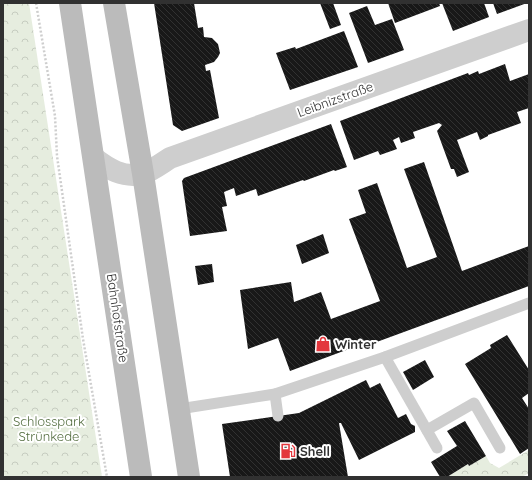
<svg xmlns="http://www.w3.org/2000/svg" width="532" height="480" font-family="Quicksand,sans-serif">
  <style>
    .forest { fill: url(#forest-crowns) }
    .building { fill: url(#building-back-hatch) }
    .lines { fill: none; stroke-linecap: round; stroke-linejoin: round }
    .path { stroke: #cecece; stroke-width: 2.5; stroke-dasharray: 2 2; stroke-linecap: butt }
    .lane { stroke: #cecece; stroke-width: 11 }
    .street { stroke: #cecece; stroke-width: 22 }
    .secondary { stroke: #bbb; stroke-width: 22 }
    .labels { text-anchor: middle; stroke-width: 4; stroke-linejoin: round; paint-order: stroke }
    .street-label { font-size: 13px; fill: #313131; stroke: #fff }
    .poi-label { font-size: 13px; font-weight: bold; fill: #313131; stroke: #fff; text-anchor: start }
    .park-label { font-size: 13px; fill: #526c3e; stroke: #fff }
  </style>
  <defs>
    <pattern id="forest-crowns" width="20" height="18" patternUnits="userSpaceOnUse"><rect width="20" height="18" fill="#e6eddf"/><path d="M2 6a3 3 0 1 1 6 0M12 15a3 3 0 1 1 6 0" fill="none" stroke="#c6ccc0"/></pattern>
    <pattern id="building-back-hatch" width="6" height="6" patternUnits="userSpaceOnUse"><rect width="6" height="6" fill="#181818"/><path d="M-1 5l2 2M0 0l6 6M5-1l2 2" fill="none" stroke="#313131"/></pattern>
  </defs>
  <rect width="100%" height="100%" fill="#fff"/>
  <g class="forest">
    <polygon points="3,3 29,3 102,477 3,477"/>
    <polygon points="529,450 529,473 522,477 447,477 468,464 469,466 486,456 490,463 499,468"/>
  </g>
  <g class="building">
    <polygon points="154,3 194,3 198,28 203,27 204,37 212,38 218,44 220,53 218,57 214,62 205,65 206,71 210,70 219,118 182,131 173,125"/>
    <polygon points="320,3 333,3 341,25 330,29"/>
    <polygon points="388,3 439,3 440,6 395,23"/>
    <polygon points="442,3 484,3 489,17 453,31"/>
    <polygon points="493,3 527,3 497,14"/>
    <polygon points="367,6 375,25 392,19 404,50 368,63 349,13"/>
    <polygon points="344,31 358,67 290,90 276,53 295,47 296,49"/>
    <polygon points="505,64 510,81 529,74 529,108 517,112 521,123 488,135 488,136 480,140 477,132 457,140 469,172 457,177 454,169 451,169 437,131 442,125 439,123 413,132 415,138 401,143 399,137 393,140 397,149 380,155 378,151 354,160 340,121 468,73 469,75 478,71 479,74"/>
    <polygon points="331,124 347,167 335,171 334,170 304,181 303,180 258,196 256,189 236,196 234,188 224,192 227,206 222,207 227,231 190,236 182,181 184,178"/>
    <polygon points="424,162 462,271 529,246 529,286 374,343 373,340 290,371 278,338 248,349 240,290 291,282 294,302 321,292 331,319 380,301 349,219 366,213 358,190 377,183 407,268 437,257 404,169"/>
    <polygon points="323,234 329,253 302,264 296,245"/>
    <polygon points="212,264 214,282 198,285 195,266"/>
    <polygon points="507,335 529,370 529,393 522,398 529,409 529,448 520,454 465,364 491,348 490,345"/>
    <polygon points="425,360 434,377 413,390 403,372"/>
    <polygon points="366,380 370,388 380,383 398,418 406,414 411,424 415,426 415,432 359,460 341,423 339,423 348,477 230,477 222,424 299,413"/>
    <polygon points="465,421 486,456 469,466 468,464 447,477 440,477 431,462 457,446 447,431"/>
  </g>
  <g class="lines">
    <polyline class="path" points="36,3 55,116 57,156 83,339 107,477"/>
    <g class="lane">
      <polyline points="385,357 437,448"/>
      <polyline points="275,394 278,416"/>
      <polyline points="179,409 275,394 385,357 529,303"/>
      <polyline points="427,430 474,403 500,448"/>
    </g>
    <path class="street" d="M94,158C108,169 123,178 142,174C150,172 162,163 170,158L529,30"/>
    <g class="secondary">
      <polyline points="70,3 141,477"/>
      <polyline points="114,3 143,174 189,477"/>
    </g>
  </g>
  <defs>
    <g id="shop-bare" transform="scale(1.2)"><path d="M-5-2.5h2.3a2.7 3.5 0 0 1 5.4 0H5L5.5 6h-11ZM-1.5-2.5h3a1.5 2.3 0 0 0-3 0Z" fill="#e3373d" stroke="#fff" stroke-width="2.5" paint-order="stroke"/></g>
    <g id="fuel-bare" transform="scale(1.2)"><path d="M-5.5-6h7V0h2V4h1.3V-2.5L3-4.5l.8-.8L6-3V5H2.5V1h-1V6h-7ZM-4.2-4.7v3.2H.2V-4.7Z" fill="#e3373d" stroke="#fff" stroke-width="2.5" paint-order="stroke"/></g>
  </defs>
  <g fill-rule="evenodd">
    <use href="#shop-bare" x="323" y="344"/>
    <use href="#fuel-bare" x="288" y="451"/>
  </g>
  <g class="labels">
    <g class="street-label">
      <text transform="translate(335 99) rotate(-20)" y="5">Leibnizstraße</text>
      <text transform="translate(118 318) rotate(82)" y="5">Bahnhofstraße</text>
    </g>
    <g class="poi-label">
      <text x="335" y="349">Winter</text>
      <text x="300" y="456">Shell</text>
    </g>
    <g class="park-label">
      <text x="49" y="426">Schlosspark<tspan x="49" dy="15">Strünkede</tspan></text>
    </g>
  </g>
  <rect width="532" height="480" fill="none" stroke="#313131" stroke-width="8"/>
</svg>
